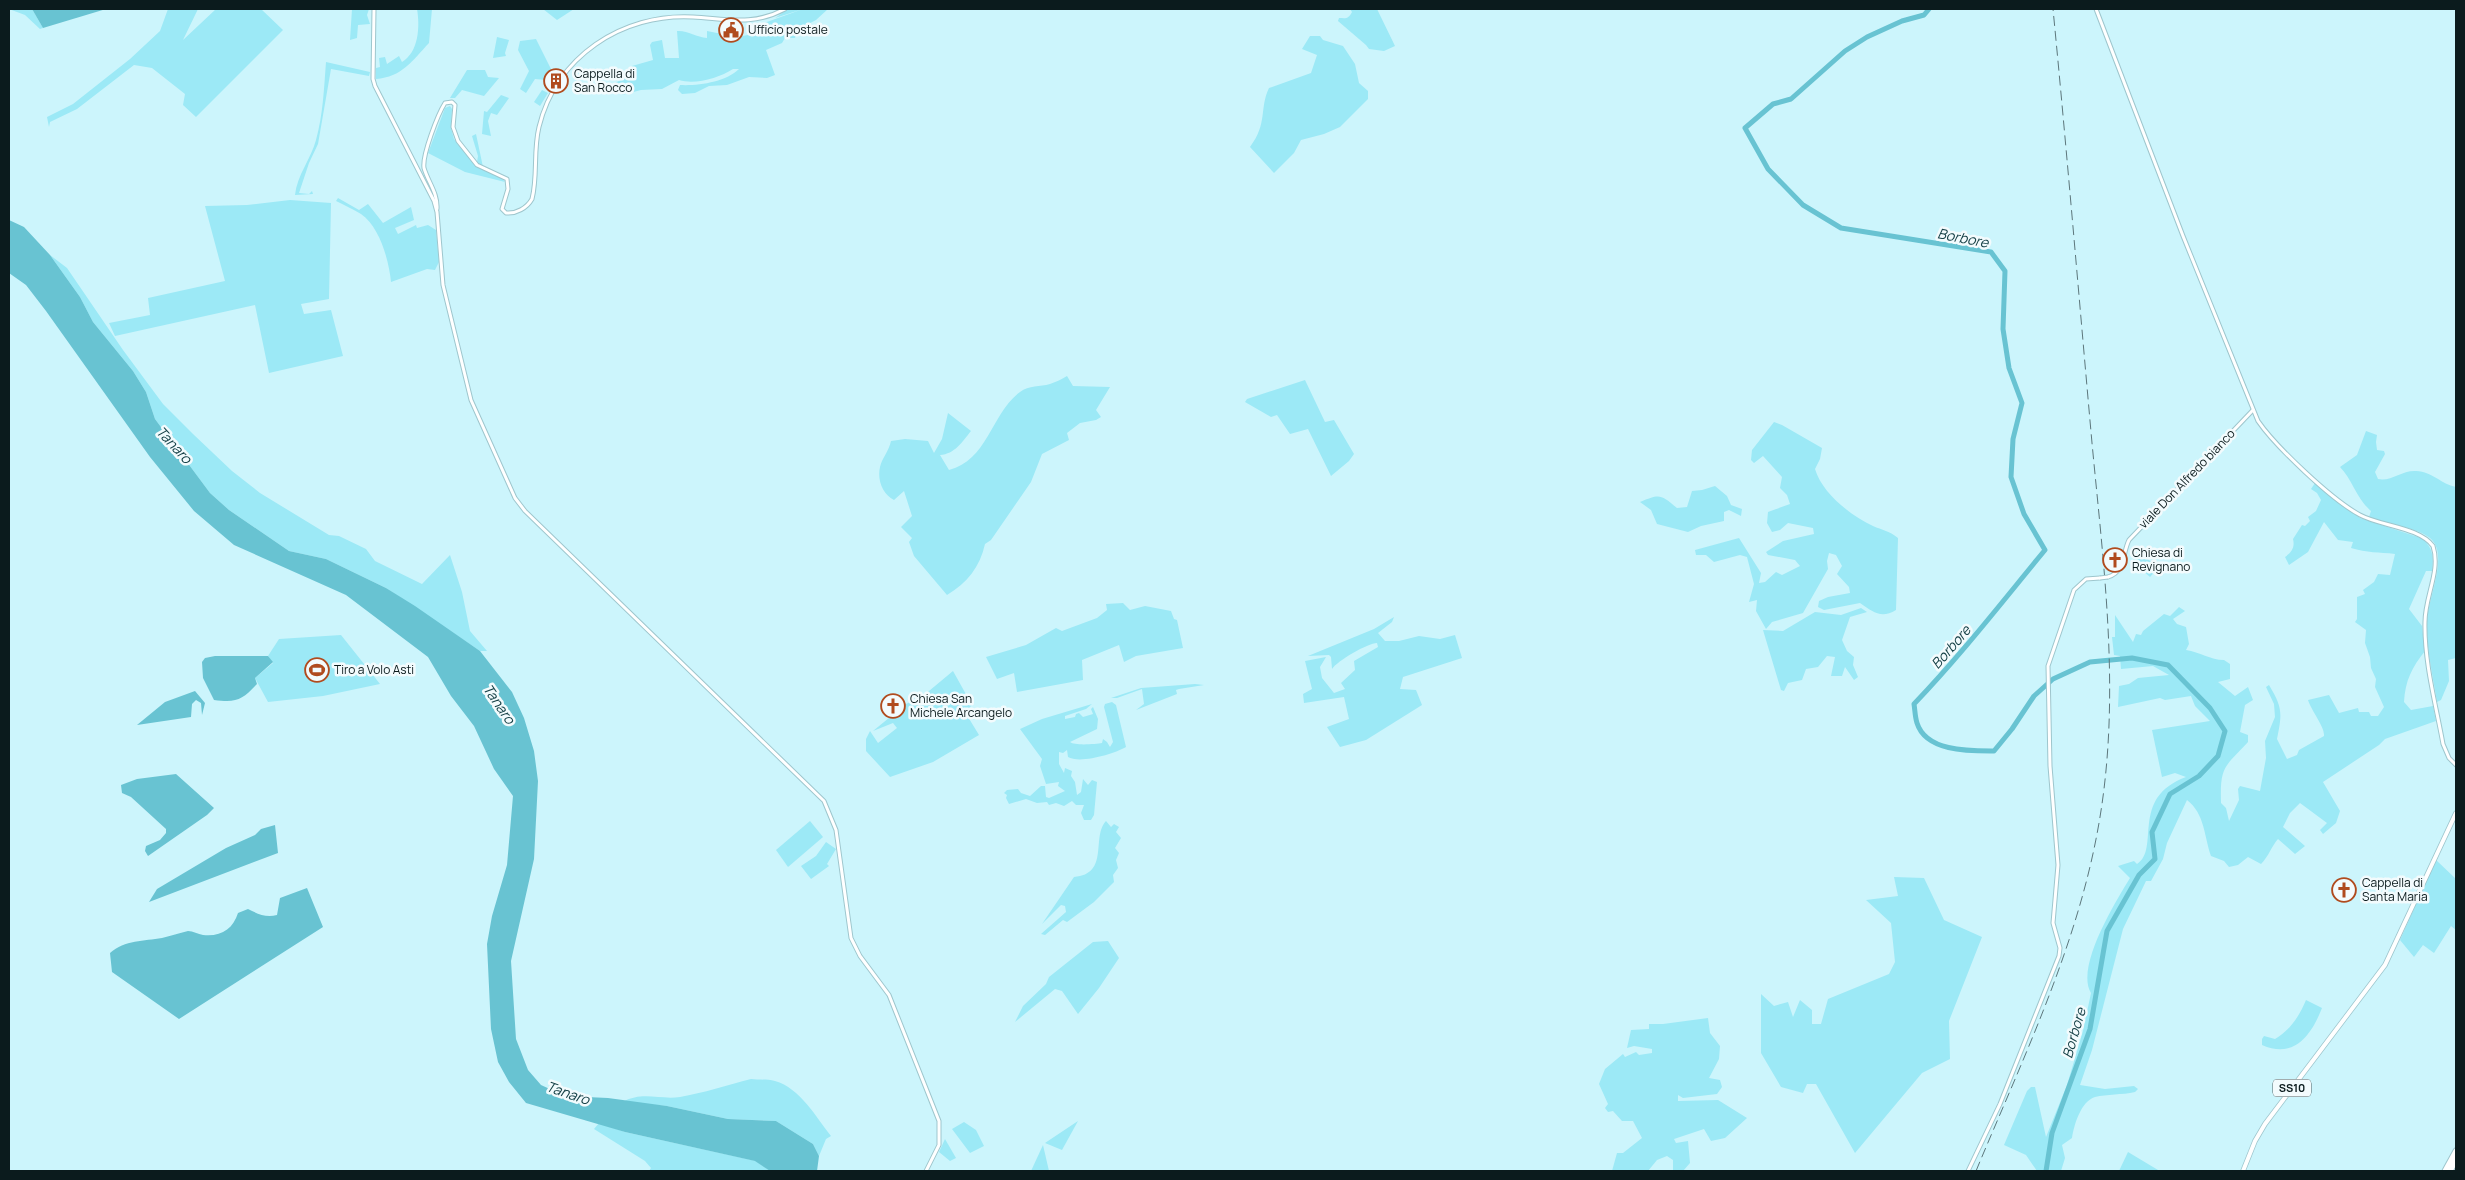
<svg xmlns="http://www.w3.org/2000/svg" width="2465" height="1180" font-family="Manrope,sans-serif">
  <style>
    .green { fill: #9ce9f6 }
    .water { fill: #68c3d2 }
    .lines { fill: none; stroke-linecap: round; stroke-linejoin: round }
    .river { stroke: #68c3d2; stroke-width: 5 }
    .tertiary-casing { stroke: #9ec6cd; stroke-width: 5 }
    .secondary-casing { stroke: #9ec6cd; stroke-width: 5 }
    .primary-casing { stroke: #9ec6cd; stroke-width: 5.5 }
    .motorway-casing { stroke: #9ec6cd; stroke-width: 7 }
    .tertiary { stroke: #fff; stroke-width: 3 }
    .secondary { stroke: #fff; stroke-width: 3 }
    .primary { stroke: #fff; stroke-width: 4 }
    .motorway { stroke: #fff; stroke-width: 5 }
    .rail { stroke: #5c767b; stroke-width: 1; stroke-dasharray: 10 5; stroke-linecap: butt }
    .tertiary-bridge-casing { stroke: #9ec6cd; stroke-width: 5; stroke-linecap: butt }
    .tertiary-bridge { stroke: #fff; stroke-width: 3 }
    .labels { text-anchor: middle; stroke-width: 5; stroke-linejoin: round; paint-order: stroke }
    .shield { fill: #f3fbfd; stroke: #515e60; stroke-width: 1 }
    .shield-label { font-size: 11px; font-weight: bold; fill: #0b1b1d }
    .poi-label { font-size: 12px; fill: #0b1b1d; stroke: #f3fbfd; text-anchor: start }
    .street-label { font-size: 12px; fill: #0b1b1d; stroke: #f3fbfd }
    .water-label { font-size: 14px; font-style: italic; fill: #164147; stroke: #f3fbfd }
  </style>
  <rect width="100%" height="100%" fill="#ccf5fc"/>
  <g class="green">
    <polygon points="9,9 32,9 43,28 40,29 25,15"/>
    <polygon points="168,9 198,9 183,40 216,9 261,9 283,30 196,117 183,105 185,94 152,68 134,65 77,109 50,122 49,127 47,117 73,104 130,59 160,31"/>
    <polygon points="352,9 369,9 367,15 370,24 358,25 357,38 350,40"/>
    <path d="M417,9H432L429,43C412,61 402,77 376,79V68L380,67L379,58L385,57L387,64L399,56L402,62C419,52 420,26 417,9Z"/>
    <polygon points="543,9 574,9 557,20"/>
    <path d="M788,9H828L816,20L797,30L795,38H785L782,43L766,50L775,75L767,78L749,77L727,85L709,86L695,93L682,94L678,90L680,85C698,86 726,82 739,69H733C719,78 695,85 679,80L662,89L641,90L622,95L615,83L634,73L632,66L653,60L650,45L652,42L662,40L665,58H679L677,31C687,30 696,37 707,38V31L737,37L748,35L761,24L803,9L775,18Z"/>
    <path d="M1350,9H1377L1395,46L1384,51L1369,49L1366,45L1338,21L1339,18C1345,18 1348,20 1352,12Z"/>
    <path d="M1310,36H1320L1323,40L1343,46L1355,64L1359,83L1368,91V99L1340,127L1324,134L1301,140L1294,153L1274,173L1250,147C1268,123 1259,109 1269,88L1311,73L1317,55L1302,49Z"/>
    <polygon points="497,37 509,40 505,53 506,56 493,58"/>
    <polygon points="536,39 555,77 546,80 535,79 526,93 520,89 529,71 518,50 520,41"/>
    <path d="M326,62L370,72L369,76L331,69L318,144L309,163L299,193L309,194L312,191L313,194L295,195C297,175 311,159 316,140C323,115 324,88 326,62Z"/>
    <polygon points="467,70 485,70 488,77 499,78 484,96 462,90 455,98 450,98"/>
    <polygon points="542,90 548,93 540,106 534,102"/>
    <polygon points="501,95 509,98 497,115 491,113 488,121 491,136 482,134 484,111 487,112"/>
    <polygon points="450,106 452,109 451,128 454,139 479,168 500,176 505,182 465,172 428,153 445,108"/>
    <polygon points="476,134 483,167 477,162 478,156 472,136"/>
    <path d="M338,198L359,210L368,204L383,223L411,207L414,220L395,228L398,234L416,225L417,228L428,225L436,230L439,262L435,270L427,269L391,282C389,261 380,227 361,214C353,209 344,205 336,201Z"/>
    <polygon points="290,200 331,203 329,299 301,304 304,314 331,310 343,356 269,373 255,305 115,336 109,323 150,315 148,298 225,281 205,206 247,205"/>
    <polygon points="50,255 67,268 123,350 163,404 193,434 232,471 260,493 329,535 339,536 366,549 375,561 422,584 450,555 462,592 470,631 487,651 480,651 386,588 326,559 289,551 229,510 210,493 155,419 146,392 133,371 93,322 80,297"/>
    <path d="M1067,376L1073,386L1110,387L1096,410L1101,417L1096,420L1080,423L1067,433L1069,440L1042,454L1031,482L991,540L985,544C980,567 967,583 947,595L914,556L909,542L912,538L901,527L912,516L904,491L894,500C883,494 877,481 880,467C882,458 889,451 891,441L905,439L928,441L934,453L942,439L948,413L971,431C962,442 955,454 940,455L949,470C988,460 991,414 1020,392C1029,385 1040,387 1050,384C1056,382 1062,379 1067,376Z"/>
    <polygon points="1305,380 1325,422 1334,420 1354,454 1349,461 1331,476 1308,429 1290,434 1277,415 1271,417 1245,402 1247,399"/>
    <path d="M1774,422L1782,425L1822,448L1820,459L1815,469C1822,493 1851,516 1873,526C1882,530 1890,531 1898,538L1896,610C1881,619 1873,612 1860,603L1824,610L1818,607L1819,601L1828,597L1850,593L1849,587L1837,574L1842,566L1836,555L1829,553L1827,561L1828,569L1803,613L1772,622L1766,629L1756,611L1757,600L1749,602L1754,584L1747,557L1740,555L1714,562L1706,555H1696L1695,550L1739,538L1761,573L1759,583L1765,582L1776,572L1782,575L1800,566L1795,560L1768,555L1766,552L1783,541L1814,534L1813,528L1788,523L1780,530L1772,532L1767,523L1768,512L1790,504L1787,495L1780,488L1782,477L1763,456L1754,463L1751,460L1752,450Z"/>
    <path d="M2366,431L2377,435L2376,442L2377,450L2384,451L2385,454L2375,472L2378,479C2391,482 2402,470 2416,471C2433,472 2441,484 2456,487V658L2448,660L2449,681L2441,700L2437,702C2433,676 2426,648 2427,622C2427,600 2450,554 2430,538C2418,528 2384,523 2369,517L2371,511C2356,498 2352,479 2340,467L2357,455Z"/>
    <path d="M2315,483L2360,518L2421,538C2433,546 2434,558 2432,571H2426L2409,609L2422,626L2425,651C2412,667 2405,681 2404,702L2411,710L2433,706L2436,721L2385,739L2379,745L2323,782L2340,811L2336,823L2323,834L2320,830L2327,823L2300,803L2290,813L2283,827L2305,846L2295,854L2278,839C2271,847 2269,856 2261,864L2248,857L2238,865L2229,867L2224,861L2211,856C2204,836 2205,814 2187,800L2167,843L2163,859L2151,881H2146L2123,929L2092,1050L2080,1085L2105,1089L2134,1086L2138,1089L2135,1092C2122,1095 2107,1094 2095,1097C2081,1101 2074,1125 2072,1138L2062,1145L2065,1158L2061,1171H2037L2026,1155L2004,1145L2027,1091L2031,1087H2035L2046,1137L2067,1085L2083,1031L2091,993C2075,967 2116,901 2130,878L2118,866L2134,861L2137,864C2161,849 2129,798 2186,777L2175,773L2162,777L2152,730L2210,721L2195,706L2191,696L2165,700L2160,698L2118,707L2119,686L2129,684L2138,678L2169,675L2153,666L2121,669L2120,656L2114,655L2112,637H2115V615L2133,642L2136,634L2141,635L2143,631L2164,614L2170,616L2179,607L2185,611L2173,619L2177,624L2186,627L2189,644L2186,650C2200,652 2210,660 2224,660L2230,664V679L2218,682L2235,696L2248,687L2253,700L2245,705L2240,732L2248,735V742C2224,768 2220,766 2221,803L2226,808L2229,821L2239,800L2238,789L2240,786L2260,791L2266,758L2265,741L2275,717L2274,704L2266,687L2269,685C2283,708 2282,714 2277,739L2287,759L2297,755L2299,750L2324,736C2325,727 2312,712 2308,700L2329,695L2339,713L2358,708L2359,712H2369L2371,716H2378L2384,707L2375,687L2376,679L2371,668L2370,657L2365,643L2366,630L2355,622L2357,619V597L2365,594L2363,590L2374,582L2378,574L2390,575L2395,554C2379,552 2367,553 2351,548L2353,542L2338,540L2324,522L2308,552L2289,565L2285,557C2292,552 2295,547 2293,539L2302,525L2305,526L2310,521L2308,517L2316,511L2321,500L2317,493L2311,489Z"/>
    <path d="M1715,486L1727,496L1731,505L1742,509L1741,516L1729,510L1724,512V521L1701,526L1688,532L1657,524L1651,510L1640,502C1660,494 1660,494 1677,508L1687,507L1692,491L1702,490Z"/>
    <polygon points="2140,552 2158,568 2150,577 2132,561"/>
    <polygon points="1123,603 1130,610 1145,606 1171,611 1174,619 1177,620 1183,648 1136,656 1124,662 1119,645 1082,660 1083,680 1017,692 1014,673 997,679 986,657 1026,645 1056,628 1062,631 1097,618 1107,610 1106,604"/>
    <polygon points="1861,608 1867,612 1850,617 1842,640 1847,651 1854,657 1853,665 1858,677 1854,680 1845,667 1842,676 1831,676 1835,657 1827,656 1818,667 1806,669 1802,680 1788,683 1784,691 1781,690 1763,630 1783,631 1815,612 1841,615"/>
    <path d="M1394,617L1392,622L1378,633L1385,641H1399L1419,636L1440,639L1455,635L1462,658L1403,677L1400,689L1416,690L1422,705L1366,740L1340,747L1327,727L1349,719L1344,697L1304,703L1303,694L1312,689L1305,661L1326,657L1320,667L1322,678L1334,693L1345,689L1341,683L1355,670L1354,661L1378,647L1377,643C1368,643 1337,661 1332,669L1331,657L1329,655L1308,656L1374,629Z"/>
    <polygon points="341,635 380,684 323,696 268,702 255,678 273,663 268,656 279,639"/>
    <polygon points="953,671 972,705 965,712 979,735 933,762 890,777 866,751 866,739 870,731 878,743 897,728 893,723 873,731 906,704 923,696"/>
    <polygon points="1195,684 1204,685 1179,689 1176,690 1177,694 1136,710 1144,704 1142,689 1117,698 1111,698 1141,688"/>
    <path d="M1112,702L1116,705L1126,747C1114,754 1080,764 1068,757L1067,750L1063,753L1059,752V764L1064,773L1065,768L1072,771L1071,776L1075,782L1077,795L1081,792L1083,779L1088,785L1092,780L1097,782L1094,815L1091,820H1084L1081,813L1084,805H1076L1072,801L1064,806L1056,803L1049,805L1047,802L1037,803L1026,799L1009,804L1006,798L1007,795L1004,793L1007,790L1018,789L1021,793L1030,796L1041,786H1045L1046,797L1049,798L1065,791L1058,786L1059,782L1046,784L1040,766L1042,759L1020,729L1042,719L1092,704L1086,709L1065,716V719L1075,717L1076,714L1079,713L1083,717L1093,714L1091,709L1093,707L1098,719L1097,729L1070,742C1075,746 1096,744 1102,743L1103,739L1107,742L1110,747L1113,742L1104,707L1105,704Z"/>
    <polygon points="810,821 823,837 788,867 776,850"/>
    <path d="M1106,821L1111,827L1114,824L1119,827L1116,832L1121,838L1115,848L1119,853L1116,860L1118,868L1113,875L1114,882L1094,902L1067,922L1063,920L1045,935L1041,934L1066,912L1065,906L1061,905L1042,924L1074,877C1110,874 1091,837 1106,821Z"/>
    <polygon points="826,842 836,849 827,864 829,866 811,879 801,866 816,856"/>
    <polygon points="2436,860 2456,879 2456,930 2451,926 2434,953 2423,945 2414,957 2400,940"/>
    <polygon points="1894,877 1924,878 1944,920 1982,937 1949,1021 1950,1059 1922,1073 1855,1153 1816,1084 1807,1084 1803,1093 1781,1087 1761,1053 1761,994 1774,1006 1788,1002 1793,1017 1800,1000 1812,1010 1812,1024 1821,1024 1828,999 1889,974 1895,962 1891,923 1866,900 1898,896"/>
    <polygon points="1108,941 1119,958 1099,988 1078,1014 1062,991 1055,989 1015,1022 1023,1006 1046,984 1049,977 1093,942"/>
    <path d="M2306,1000L2322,1008C2311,1036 2294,1059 2262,1045V1039L2264,1036L2275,1039C2290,1030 2299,1017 2306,1000Z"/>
    <polygon points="1708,1018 1710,1033 1720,1046 1719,1059 1709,1078 1720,1080 1722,1087 1717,1094 1683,1098 1678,1095 1678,1101 1718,1100 1747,1118 1725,1138 1711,1141 1704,1129 1674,1139 1676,1143 1688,1141 1690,1163 1683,1171 1673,1171 1673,1160 1667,1156 1657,1160 1648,1171 1612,1171 1617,1153 1623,1153 1642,1138 1633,1121 1622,1121 1613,1111 1608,1112 1605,1108 1608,1104 1599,1084 1605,1069 1623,1054 1625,1057 1636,1052 1639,1055 1652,1053 1652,1049 1634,1046 1627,1048 1631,1030 1649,1029 1649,1024 1663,1024"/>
    <path d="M751,1079C758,1080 767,1079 775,1081C800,1088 816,1117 831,1136L826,1139L819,1156L813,1144L776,1121L728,1119L667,1106L623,1102C642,1091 660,1100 680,1097C703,1093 728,1085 751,1079Z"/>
    <polygon points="1078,1121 1062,1150 1045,1143"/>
    <polygon points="964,1122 976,1130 984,1146 970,1153 952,1129"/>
    <polygon points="599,1123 625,1132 756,1161 770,1171 649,1171 651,1168 645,1161 594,1129"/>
    <polygon points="945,1139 956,1158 950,1161 939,1152"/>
    <polygon points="1043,1145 1049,1171 1031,1171"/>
    <polygon points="2128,1152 2158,1170 2119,1171"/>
  </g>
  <g class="water">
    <polygon points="32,9 106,9 43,28"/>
    <polygon points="9,220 24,227 50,255 80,297 93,322 133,371 146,392 155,419 210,493 229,510 289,551 326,559 386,588 415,606 480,651 512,692 524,718 534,751 538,781 534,859 511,961 516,1039 528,1070 541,1085 565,1096 608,1098 667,1106 728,1119 776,1121 813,1144 819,1156 817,1171 770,1171 755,1161 625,1132 526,1103 509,1082 498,1062 491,1029 487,944 492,916 507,865 513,796 494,769 474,726 451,696 428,657 346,595 234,545 194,511 150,457 46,311 26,285 9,273"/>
    <path d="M215,656H268L273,662L255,678L257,684C242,700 237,703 214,700L203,678L202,662L205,658Z"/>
    <polygon points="195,691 205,703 202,715 201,703 196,700 192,704 191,717 137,725 165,702"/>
    <polygon points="176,774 214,808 207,815 148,856 145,851 146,846 160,840 166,833 166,829 131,797 122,793 121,785 137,779"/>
    <polygon points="275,825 278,853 149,902 157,889 226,848 255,835 261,829"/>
    <path d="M307,888L323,927L179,1019L112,972L110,953C125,940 144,941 162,938C171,936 179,933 188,931C193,931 198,934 203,935C221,937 233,929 238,913L248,909C258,914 266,918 277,915L280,898Z"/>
  </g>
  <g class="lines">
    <path class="river" d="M1929,9L1924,15L1902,21L1867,37L1845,51L1791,99L1773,104L1745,128L1768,169L1803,205L1841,228L1991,252L2005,271L2003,329L2009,368L2022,403L2013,439L2011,477L2024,514L2045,550C2002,602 1961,655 1914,704C1915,710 1915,717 1917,723C1926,752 1970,751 1994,751L2012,729L2034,696L2053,679L2090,662L2132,658L2168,665L2210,708L2225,731L2218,756L2199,776L2170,794L2152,832L2155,859L2139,875L2107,931L2090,1029L2052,1133L2046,1171"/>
    <g class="tertiary-casing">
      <g id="tertiary">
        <polyline points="374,9 373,79 375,86 434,201 437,212 443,285 471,400 515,498 525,511 824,801 836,830 851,938 860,956 889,995 939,1121 939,1145 926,1171"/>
        <path d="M437,209C438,193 428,182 424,168C422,155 438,114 445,103L452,102L455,105L453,127L458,141L477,165L507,179L508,189L502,209L506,213C516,214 527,208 532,199C538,176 533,151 539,127C556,57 622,13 693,17C728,19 753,26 785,9"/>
        <path d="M2108,577C2126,571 2122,554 2129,540L2253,410"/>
        <polyline points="1968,1171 2000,1104 2059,956 2060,948 2053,923 2058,865 2050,766 2048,666 2074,590 2086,579 2100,578"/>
      </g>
    </g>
    <g class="secondary-casing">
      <path id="secondary" d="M2096,9L2183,236L2258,421C2276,447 2332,500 2360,515C2380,526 2419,527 2433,546C2441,571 2425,596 2425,622C2424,662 2436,705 2443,744L2449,758L2456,765"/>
    </g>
    <g class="primary-casing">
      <polyline id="primary" points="2243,1171 2255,1141 2265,1124 2385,965 2456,813"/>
    </g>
    <g class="motorway-casing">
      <g id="motorway">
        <polyline points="2445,1171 2456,1151"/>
        <polyline points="2450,1171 2456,1160"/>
      </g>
    </g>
    <use href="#tertiary" class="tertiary"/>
    <use href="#secondary" class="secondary"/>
    <use href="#primary" class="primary"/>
    <use href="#motorway" class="motorway"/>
    <path class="rail" d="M1976,1171C2023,1058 2078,945 2099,823C2121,696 2104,570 2092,443C2079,298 2067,153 2053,9"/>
    <g class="tertiary-bridge-casing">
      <polyline id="tertiary-bridge" points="2100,578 2108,577"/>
    </g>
    <use href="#tertiary-bridge" class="tertiary-bridge"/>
  </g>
  <defs>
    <g id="civic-ring" transform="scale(1.25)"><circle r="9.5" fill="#f3fbfd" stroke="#b04b1e" stroke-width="1.5"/><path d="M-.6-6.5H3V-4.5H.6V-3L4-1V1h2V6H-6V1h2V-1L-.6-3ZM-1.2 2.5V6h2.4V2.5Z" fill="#b04b1e"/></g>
    <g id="building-ring" transform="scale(1.25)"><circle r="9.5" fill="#f3fbfd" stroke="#b04b1e" stroke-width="1.5"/><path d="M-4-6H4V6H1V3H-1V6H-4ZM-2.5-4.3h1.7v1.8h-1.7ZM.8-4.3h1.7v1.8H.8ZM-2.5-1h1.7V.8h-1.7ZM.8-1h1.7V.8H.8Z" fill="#b04b1e"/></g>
    <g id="church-ring" transform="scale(1.25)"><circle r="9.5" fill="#f3fbfd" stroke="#b04b1e" stroke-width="1.5"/><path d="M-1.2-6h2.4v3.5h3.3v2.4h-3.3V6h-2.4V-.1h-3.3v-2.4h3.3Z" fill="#b04b1e"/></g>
    <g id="stadium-ring" transform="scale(1.25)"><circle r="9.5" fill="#f3fbfd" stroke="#b04b1e" stroke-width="1.5"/><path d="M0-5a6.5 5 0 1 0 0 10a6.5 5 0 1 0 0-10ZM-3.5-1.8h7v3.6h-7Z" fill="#b04b1e"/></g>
  </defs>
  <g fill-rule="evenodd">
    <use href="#civic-ring" x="731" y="30"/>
    <use href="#building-ring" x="556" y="81"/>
    <use href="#church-ring" x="2115" y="560"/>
    <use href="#stadium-ring" x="317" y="670"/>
    <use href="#church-ring" x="893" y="706"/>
    <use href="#church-ring" x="2344" y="890"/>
  </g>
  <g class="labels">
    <rect class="shield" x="2273" y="1079.5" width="38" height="17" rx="4"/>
    <g class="shield-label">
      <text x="2292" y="1092">SS10</text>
    </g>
    <g class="poi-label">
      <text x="748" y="34">Ufficio postale</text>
      <text x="574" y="78">Cappella di<tspan x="574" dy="14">San Rocco</tspan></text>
      <text x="2132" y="557">Chiesa di<tspan x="2132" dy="14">Revignano</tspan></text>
      <text x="334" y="674">Tiro a Volo Asti</text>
      <text x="910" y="703">Chiesa San<tspan x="910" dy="14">Michele Arcangelo</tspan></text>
      <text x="2362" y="887">Cappella di<tspan x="2362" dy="14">Santa Maria</tspan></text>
    </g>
    <g class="street-label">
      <text transform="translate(2187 479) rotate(-46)" y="4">viale Don Alfredo bianco</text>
    </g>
    <g class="water-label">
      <text transform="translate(1963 238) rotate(11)" y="5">Borbore</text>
      <text transform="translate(174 445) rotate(47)" y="5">Tanaro</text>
      <text transform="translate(1951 647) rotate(-49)" y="5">Borbore</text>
      <text transform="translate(499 704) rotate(56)" y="5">Tanaro</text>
      <text transform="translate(2074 1033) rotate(-74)" y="5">Borbore</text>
      <text transform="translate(568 1093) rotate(19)" y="5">Tanaro</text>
    </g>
  </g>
  <rect width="2465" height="1180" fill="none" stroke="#0b1b1d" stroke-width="20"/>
</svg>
